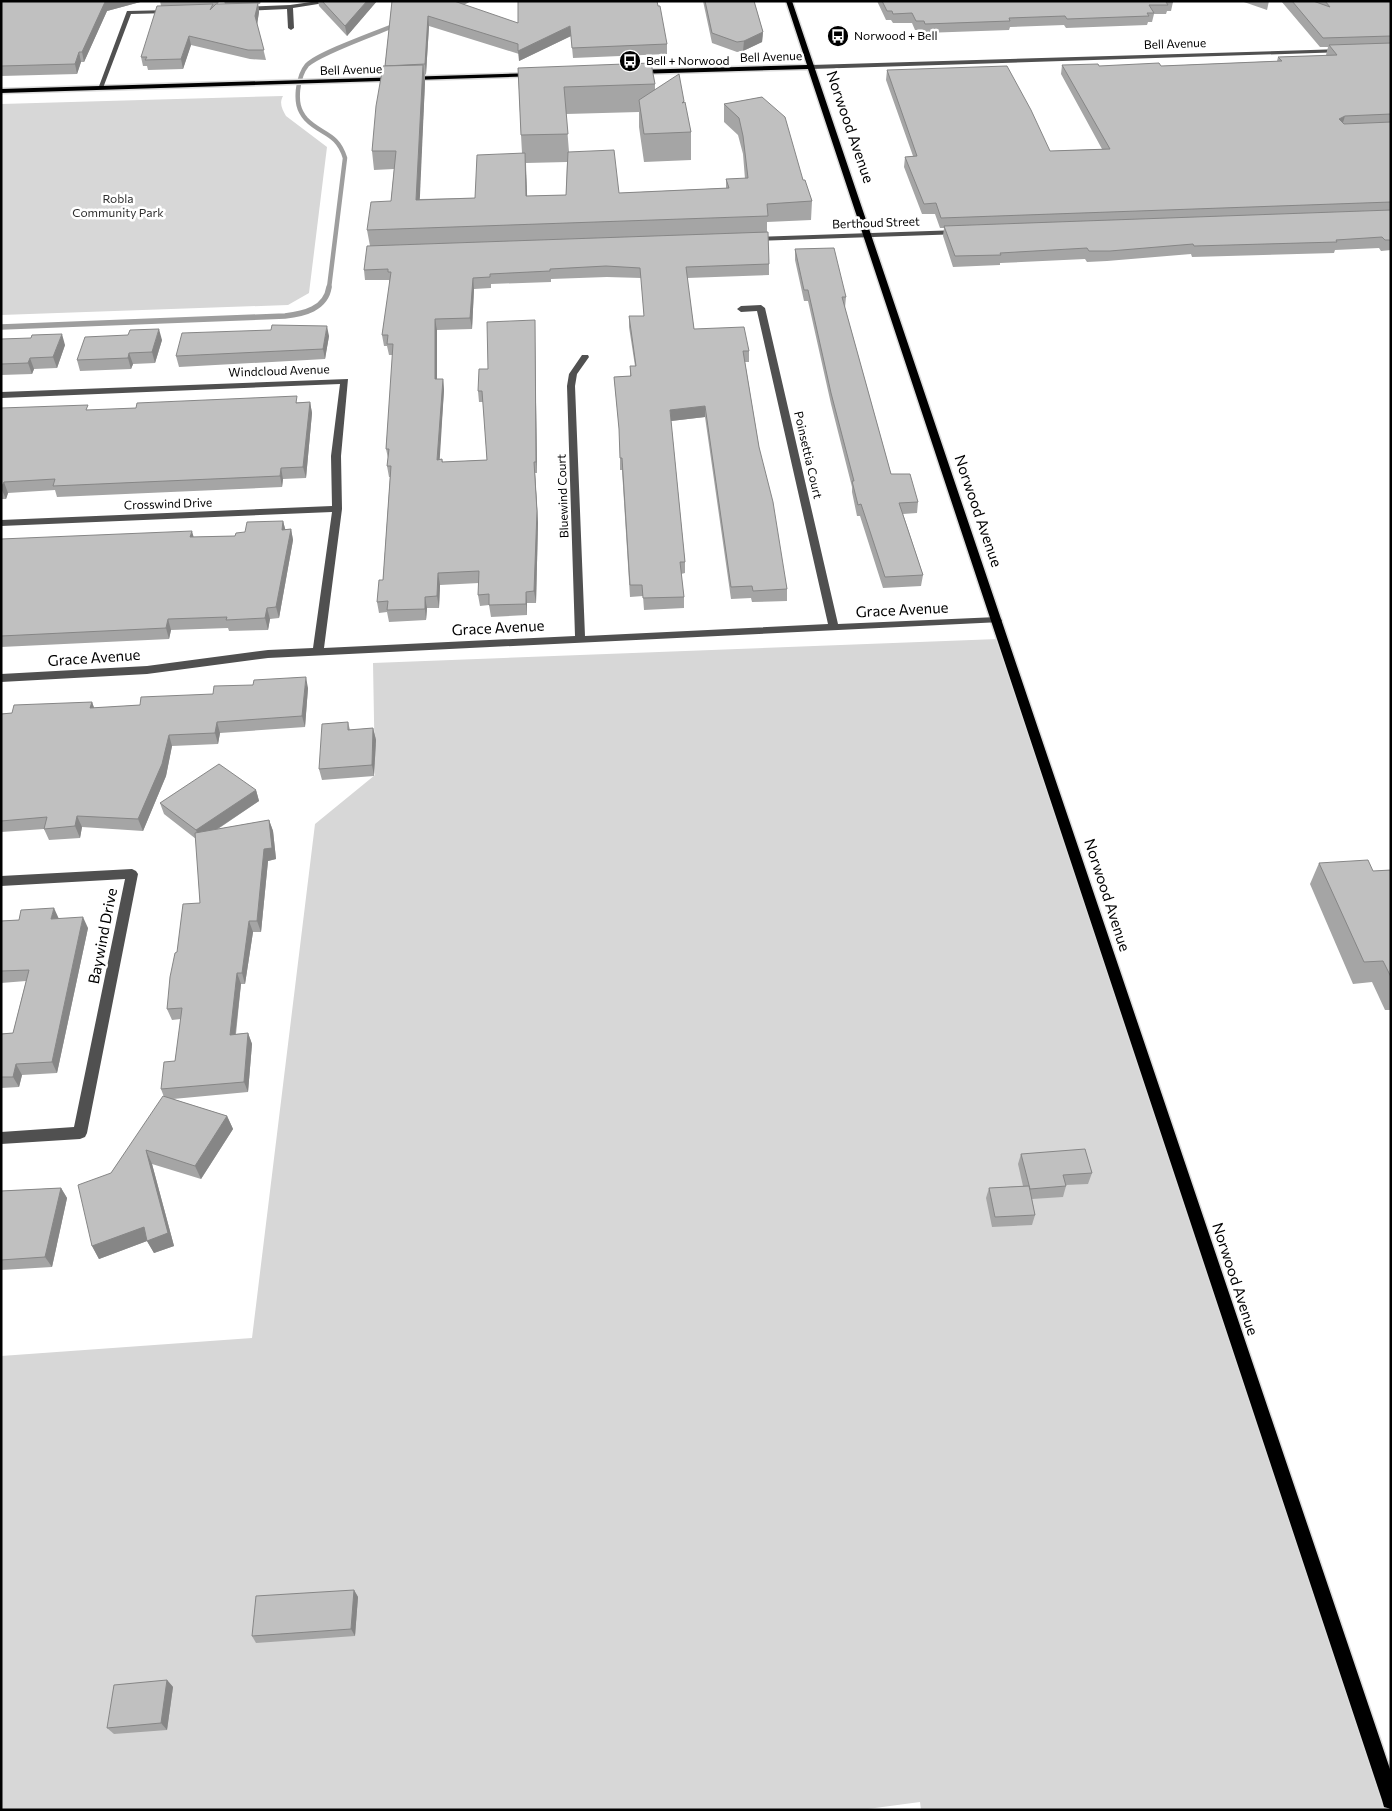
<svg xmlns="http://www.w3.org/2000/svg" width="1392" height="1811" font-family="Commissioner,sans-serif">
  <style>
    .green { fill: #d7d7d7 }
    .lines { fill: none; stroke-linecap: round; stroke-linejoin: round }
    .stream-far1 { stroke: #9e9e9e; stroke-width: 4.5 }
    .stream { stroke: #9e9e9e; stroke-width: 5.5 }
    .major-casing { stroke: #dbdbdb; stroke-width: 3 }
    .minor { fill: #505050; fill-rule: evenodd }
    .major { fill: #000; fill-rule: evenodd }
    .wall { fill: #a5a5a5; fill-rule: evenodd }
    .shaded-wall { fill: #868686 }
    .building { fill: #c0c0c0; stroke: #868686 }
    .labels { text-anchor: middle; stroke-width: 5; stroke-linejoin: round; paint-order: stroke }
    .far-poi-label { font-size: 12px; fill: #000; stroke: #fff; text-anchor: start }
    .far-street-label { font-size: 12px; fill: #000; stroke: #fff }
    .far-park-label { font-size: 12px; fill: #2e2e2e; stroke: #fff }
    .street-label { font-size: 15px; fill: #000; stroke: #fff }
  </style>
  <rect width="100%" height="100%" fill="#fff"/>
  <g class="green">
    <path d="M283,96C279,103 282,109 286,116L327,147L309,293L288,305L1,315V104Z"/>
    <polygon points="998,639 1391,1793 1391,1810 921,1810 920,1802 860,1810 1,1810 1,1356 252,1338 315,824 375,775 373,663"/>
  </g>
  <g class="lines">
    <g class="stream-far1">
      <polyline points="452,7 467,1"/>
      <path d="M329,288L345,158C337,132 321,135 306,119C298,110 297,101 298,90C299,81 301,72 307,65C319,53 379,32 398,24"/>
    </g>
    <path class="stream" d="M1,327L285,316C303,314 326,309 329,287"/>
    <g class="major-casing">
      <g id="major">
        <polygon points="786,1 792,1 1391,1772 1391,1809 1384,1807 1382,1800 808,69 636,74 633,72 636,70 807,65"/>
        <polygon points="536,73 538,74 538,76 1,93 1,89"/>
      </g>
    </g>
    <g class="minor">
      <polygon points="318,1 337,1 293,8 294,28 291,30 288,28 287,9 243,11 240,9 243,7 290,5"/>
      <polygon points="172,10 172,12 170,13 131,14 103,88 98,89 127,11"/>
      <polygon points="1343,49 1345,50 1345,52 811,69 808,67 811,65"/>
      <polygon points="959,230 962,230 962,234 751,241 747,239 751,237"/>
      <polygon points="761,305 765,308 838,624 997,617 1002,620 1001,622 268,658 147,674 1,682 1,674 147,666 268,650 313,648 332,512 1,526 1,520 332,506 331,456 340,384 1,398 1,392 348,379 341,456 342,509 324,648 575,636 567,386 569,374 582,355 588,355 589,357 577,374 575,386 585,636 828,624 757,311 741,312 737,309 741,306"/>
      <polygon points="132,869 136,871 138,874 87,1133 85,1137 80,1139 1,1144 1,1132 74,1127 125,879 1,886 1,876"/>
    </g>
    <use href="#major" class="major"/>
  </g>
  <g class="wall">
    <polygon points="1,1 144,1 107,11 84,62 81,62 77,74 1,76"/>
    <polygon points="160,1 219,1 218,4 225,4 224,1 261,1 260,4 258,4 259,12 257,24 266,60 250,59 191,45 183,69 148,70 147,66 143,66 141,57 161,6"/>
    <polygon points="318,1 377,1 347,36 319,6"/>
    <path d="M392,1L518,23L667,44V54L573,58L571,36L519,61V54L429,26L426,74L425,75V82L419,199L475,198L522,153L521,135L518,68L655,84V89L684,102L691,132V160L644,162L639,127V112L566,114L569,152L619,193L726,188V179H745L743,154L738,135L724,122V104L762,97L803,180L812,201L811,220L767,222V232L769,264V275L687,278L694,329L749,351V362H745L759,447L787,589V601L752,602L751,598L731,599L705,417L671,421L685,562V573L681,574L684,597V608L644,610L643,596L630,597L622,470H620V437L614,377L630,376V366H635L629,327V316H644L641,278L607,277L551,279V282L491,284V288L474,289L472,329L437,330V379H443L444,390L439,460L442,459L443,462L487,460L483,402H479L478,391L488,369L535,320V331L537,473H535L538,523L536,603H527V615L491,617L489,605L480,606L478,595L479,583L440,585L439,608H427L426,620L389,622L387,612L379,613L377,602L383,580L390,477H389L387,466L388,458L386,449L393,355H389L387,346H384L382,335L390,283L389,280H365L364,270L370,246L367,230L391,201L394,169L374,170L372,151L385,66ZM567,162L566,195L527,196L526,163Z"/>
    <polygon points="703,1 754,1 763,32 762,42 743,51 737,52 712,43"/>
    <polygon points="877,1 1173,1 1173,2 1171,11 1167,11 1166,14 1154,14 1152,22 1148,22 1147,25 1066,28 1064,25 1010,27 1009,30 924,33 923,30 915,30 912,23 893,23 891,20 886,20"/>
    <polygon points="1241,1 1269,1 1267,10"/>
    <polygon points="1281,1 1313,1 1315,2 1314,1 1391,1 1391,250 1381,251 1379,248 1335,250 1334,253 1192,257 1191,254 1107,261 1087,262 1085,259 1000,263 1000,265 953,267 943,236 944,228 940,228 935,214 922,214 904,167 905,157 913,156 886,80 887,70 1050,151 1102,149 1061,74 1062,65 1099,66 1161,66 1277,61 1278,57 1327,56 1326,55 1328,47 1320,47"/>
    <polygon points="795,249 846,297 845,308 891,474 918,502 917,513 903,514 923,575 921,586 883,588 860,516 857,516 852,492 852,487 831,404 808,301 804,301 795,260"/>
    <polygon points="329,336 325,359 179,367 176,356"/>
    <polygon points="1,339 65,345 57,368 34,369 32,374 1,375"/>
    <polygon points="162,340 155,363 133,364 131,369 80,371 77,360"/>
    <polygon points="310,402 312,413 306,478 283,479 282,487 57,497 55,490 8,493 6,499 1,499 1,408 90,410"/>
    <polygon points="283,521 285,529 291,529 293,540 279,618 270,619 268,630 229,631 228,628 171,630 169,639 1,647 1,539 194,537 235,536"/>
    <polygon points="308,688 305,727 220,733 218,744 172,746 166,776 143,831 82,827 80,838 49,840 44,829 1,832 1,714 12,713 92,702 94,708 140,705 213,694"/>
    <polygon points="348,722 350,730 373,728 376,740 374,776 322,780 319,769"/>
    <polygon points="256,790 259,801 218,829 269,820 273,831 276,859 268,861 261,932 253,932 245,984 241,984 236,1034 248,1033 252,1044 248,1092 173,1099 227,1116 233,1129 201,1179 152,1164 174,1246 154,1253 147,1241 99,1259 92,1246 111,1173 164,1097 161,1089 175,1061 181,1019 172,1020 167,1009 177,952 200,903 196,839 164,814 160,803"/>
    <polygon points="1319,863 1373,871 1391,870 1391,1010 1385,1010 1372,982 1353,984 1310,884"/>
    <polygon points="58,918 88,928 57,1073 22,1075 19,1087 1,1088 1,1034 13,1033 26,981 1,983 1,921"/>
    <polygon points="1021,1154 1092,1173 1088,1184 1066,1185 1066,1186 1063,1197 1032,1199 1035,1215 1032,1225 992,1227 986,1198 989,1188 1023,1186 1018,1164"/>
    <polygon points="61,1188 67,1198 52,1267 1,1270 1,1191"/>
    <polygon points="354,1590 358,1597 355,1636 256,1643 252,1636"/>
    <polygon points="167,1680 173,1687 167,1730 114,1734 107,1728"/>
  </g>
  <g class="shaded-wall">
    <polygon points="144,1 107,11 84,62 82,52 105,2"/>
    <polygon points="367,1 377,1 347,36 345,26"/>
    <polygon points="258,3 259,12 257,25 255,16"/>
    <polygon points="428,16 429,26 426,74 425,64"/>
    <polygon points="570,26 571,36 519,61 518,51"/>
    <polygon points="763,32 762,42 743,51 744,41"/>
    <polygon points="189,36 191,45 183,69 181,59"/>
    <polygon points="79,52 81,62 77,74 75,64"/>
    <polygon points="423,65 425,82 419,218 416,200"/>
    <polygon points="1345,116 1342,126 1339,119"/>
    <polygon points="525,153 526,171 528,215 526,196"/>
    <polygon points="473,278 474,289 472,329 470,318"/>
    <polygon points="435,319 437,330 437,390 435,379"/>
    <polygon points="535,320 535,331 537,473 536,462"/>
    <polygon points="327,326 329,336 325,359 323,349"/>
    <polygon points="159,329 162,340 155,363 152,352"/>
    <polygon points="62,334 65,345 57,368 53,357"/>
    <polygon points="129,353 133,364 131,369 128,358"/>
    <polygon points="30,358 34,369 32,374 28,363"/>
    <polygon points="443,379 444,390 439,471 437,460"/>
    <polygon points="310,402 312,413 306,478 303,467"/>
    <polygon points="705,406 705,417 671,421 670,410"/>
    <polygon points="281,468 283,479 282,487 280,476"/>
    <polygon points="535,473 538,523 536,603 534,591"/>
    <polygon points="4,482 8,493 6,499 1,488"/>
    <polygon points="283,521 286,532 282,530"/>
    <polygon points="291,529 293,540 279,618 276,607"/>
    <polygon points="192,531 195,542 190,537"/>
    <polygon points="438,573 440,585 439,608 437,596"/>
    <polygon points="526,592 527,603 527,615 526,604"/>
    <polygon points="425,597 427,608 426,620 425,609"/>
    <polygon points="267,608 270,619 268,630 265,618"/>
    <polygon points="168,619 171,630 169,639 166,628"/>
    <polygon points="306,677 308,688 305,727 302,716"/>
    <polygon points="92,702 96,713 90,708"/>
    <polygon points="217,722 220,733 218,744 215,733"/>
    <polygon points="373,728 376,740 374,776 372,765"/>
    <polygon points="169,735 172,746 166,776 143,831 138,819"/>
    <polygon points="256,790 259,801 199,841 196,830"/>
    <polygon points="77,816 82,827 80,838 75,826"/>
    <polygon points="269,820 273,831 276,859 268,861 261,932 257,921 264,849"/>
    <polygon points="54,908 59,919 51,919"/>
    <polygon points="83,917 88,928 57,1073 52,1062"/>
    <polygon points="249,921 253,932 245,984 242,973"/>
    <polygon points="237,973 241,984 234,1045 230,1035"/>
    <polygon points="248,1033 252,1044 248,1092 244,1082"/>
    <polygon points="16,1064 22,1075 19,1087 13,1077"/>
    <polygon points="227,1116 233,1129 201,1179 195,1166"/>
    <polygon points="146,1150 152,1164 174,1246 154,1253 147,1241 99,1259 92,1246"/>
    <polygon points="61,1188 67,1198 52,1267 45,1257"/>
    <polygon points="354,1590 358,1597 355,1636 351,1629"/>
    <polygon points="167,1680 173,1687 167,1730 161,1723"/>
  </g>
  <g class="building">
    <polygon points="1,1 106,1 105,2 82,52 79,52 75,64 1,66"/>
    <polygon points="322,1 367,1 345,26"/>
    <polygon points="392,1 454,1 518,23 518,1 657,1 658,6 660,6 667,44 572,48 570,26 518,51 518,44 428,16 425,64 385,66"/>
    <polygon points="705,1 754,1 763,32 744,41 737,42 712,33"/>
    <polygon points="882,1 1173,1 1173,2 1166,2 1168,5 1149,5 1154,13 1147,13 1149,16 1067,19 1065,16 1009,18 1010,21 925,24 924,21 916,21 912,13 893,14 892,11 887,11"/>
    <polygon points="1292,1 1313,1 1330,7 1325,1 1391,1 1391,36 1323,38"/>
    <polygon points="258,3 255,16 264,50 248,50 189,36 181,59 145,60 147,57 141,57 157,6 213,4 210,10 216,4"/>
    <polygon points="1391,43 1391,114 1345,116 1339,119 1344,124 1391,122 1391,202 941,218 936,203 924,204 905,157 917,156 887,70 1007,66 1031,110 1050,151 1110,149 1062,65 1098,64 1099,66 1159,63 1161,66 1282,61 1278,57 1337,55 1329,45"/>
    <polygon points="651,63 655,84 564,87 568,134 521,135 518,68"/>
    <polygon points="423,65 416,200 475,198 477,155 525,153 526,196 566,195 568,152 614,150 619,193 729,188 726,179 748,178 743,136 739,118 724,104 762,97 785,117 803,180 805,180 812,201 767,204 768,216 367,230 371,202 391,201 396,151 372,151 376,106 383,66"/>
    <polygon points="679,74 684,101 682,103 685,102 691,132 644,134 639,100"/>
    <polygon points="1391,210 1391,240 1385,240 1382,237 1336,240 1337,242 1194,246 1193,244 1110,251 1089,251 1087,248 1000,253 1001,255 955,256 944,226"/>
    <polygon points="768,232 769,264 686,267 694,329 744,327 749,351 743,351 759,447 773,502 787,589 753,591 752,586 731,587 705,406 670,410 685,562 680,562 684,597 643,598 642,585 630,585 622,458 620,458 619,429 614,377 631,376 630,366 636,366 629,316 644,316 640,268 606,266 550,269 550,271 490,274 490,277 473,278 470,318 435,319 435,379 443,379 437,460 442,459 442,462 487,460 482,391 478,391 479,369 488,369 487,322 535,320 536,462 534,462 537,511 534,591 526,592 526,604 489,605 489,594 478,595 479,571 438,573 437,596 425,597 425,609 387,610 388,601 377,602 379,580 383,580 391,466 387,466 389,449 386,449 393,344 387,344 388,335 382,335 391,272 388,272 388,269 364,270 367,246"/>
    <polygon points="834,248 846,297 842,297 891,474 910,474 918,502 899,503 923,575 885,577 861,504 858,505 852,481 854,481 831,393 808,290 804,290 795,249"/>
    <polygon points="272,325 327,326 323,349 176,356 182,333 271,330"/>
    <polygon points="159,329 152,352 129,353 128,358 77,360 85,337 128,335 130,330"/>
    <polygon points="62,334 53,357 30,358 28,363 1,364 1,339 31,338 32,335"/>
    <polygon points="297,396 296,403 310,402 303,467 281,468 280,476 53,486 55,479 4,482 1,488 1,408 88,405 86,410 136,408 137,403"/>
    <polygon points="283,521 282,530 291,529 276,607 267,608 265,618 226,620 227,617 168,619 166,628 1,636 1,539 192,531 190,537 235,536 236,533 245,532 247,522"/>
    <polygon points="306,677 302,716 217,722 215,733 169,735 162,764 138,819 77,816 75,826 44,829 47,817 1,821 1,714 12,713 14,705 92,702 90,708 140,705 141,697 213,694 214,686 253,685 254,680"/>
    <polygon points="348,722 348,730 373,728 372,765 319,769 322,724"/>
    <polygon points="219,764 256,790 196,830 160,803"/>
    <polygon points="269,820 272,848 264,849 257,921 249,921 242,973 237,973 230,1035 248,1033 244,1082 161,1089 164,1062 175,1061 182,1008 167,1009 170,977 175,953 177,952 183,904 200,903 195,833"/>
    <polygon points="1368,860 1373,871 1391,870 1391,977 1383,961 1364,962 1319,863"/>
    <polygon points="54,908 51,919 83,917 52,1062 16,1064 13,1077 1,1077 1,1034 13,1033 29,970 1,971 1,921 19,920 21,910"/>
    <polygon points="163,1096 227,1116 195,1166 146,1150 168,1233 147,1241 144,1227 92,1246 78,1185 111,1173"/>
    <polygon points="1085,1149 1092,1173 1063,1175 1066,1186 1030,1189 1021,1154"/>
    <polygon points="1029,1186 1035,1215 995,1217 989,1188"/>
    <polygon points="61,1188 45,1257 1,1260 1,1191"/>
    <polygon points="354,1590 351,1629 252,1636 256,1596"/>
    <polygon points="167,1680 161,1723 107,1728 114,1685"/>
  </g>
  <defs>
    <g id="bus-disc" transform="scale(1.125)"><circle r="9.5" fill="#000" stroke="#fff"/><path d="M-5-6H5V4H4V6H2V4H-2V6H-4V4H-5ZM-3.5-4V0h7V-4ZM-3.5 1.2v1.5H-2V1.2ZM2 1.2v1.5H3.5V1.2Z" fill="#fff"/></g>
  </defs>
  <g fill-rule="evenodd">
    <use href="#bus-disc" x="838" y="36"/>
    <use href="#bus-disc" x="630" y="61"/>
  </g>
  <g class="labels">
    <g class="far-poi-label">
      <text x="854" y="40">Norwood + Bell</text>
      <text x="646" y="65">Bell + Norwood</text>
    </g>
    <g class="far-street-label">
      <text transform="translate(1175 44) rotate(-2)" y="4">Bell Avenue</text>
      <text transform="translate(771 57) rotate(-2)" y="4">Bell Avenue</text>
      <text transform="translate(351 70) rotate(-2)" y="4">Bell Avenue</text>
      <text transform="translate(876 223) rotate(-2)" y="4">Berthoud Street</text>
      <text transform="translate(279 371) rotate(-2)" y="4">Windcloud Avenue</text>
      <text transform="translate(808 455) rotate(77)" y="4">Poinsettia Court</text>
      <text transform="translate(563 496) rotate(-92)" y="4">Bluewind Court</text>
      <text transform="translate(168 504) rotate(-2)" y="4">Crosswind Drive</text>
    </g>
    <g class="far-park-label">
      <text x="118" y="203">Robla<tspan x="118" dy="14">Community Park</tspan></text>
    </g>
    <g class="street-label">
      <text transform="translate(850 127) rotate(71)" y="5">Norwood Avenue</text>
      <text transform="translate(978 511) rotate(71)" y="5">Norwood Avenue</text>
      <text transform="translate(902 610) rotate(-3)" y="5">Grace Avenue</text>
      <text transform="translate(498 628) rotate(-3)" y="5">Grace Avenue</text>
      <text transform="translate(94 658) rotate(-4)" y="5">Grace Avenue</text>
      <text transform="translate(1107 895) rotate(72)" y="5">Norwood Avenue</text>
      <text transform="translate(103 936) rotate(-79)" y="5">Baywind Drive</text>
      <text transform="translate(1235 1279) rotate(72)" y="5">Norwood Avenue</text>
    </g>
  </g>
  <rect width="1392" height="1811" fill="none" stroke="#000000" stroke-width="5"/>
</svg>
